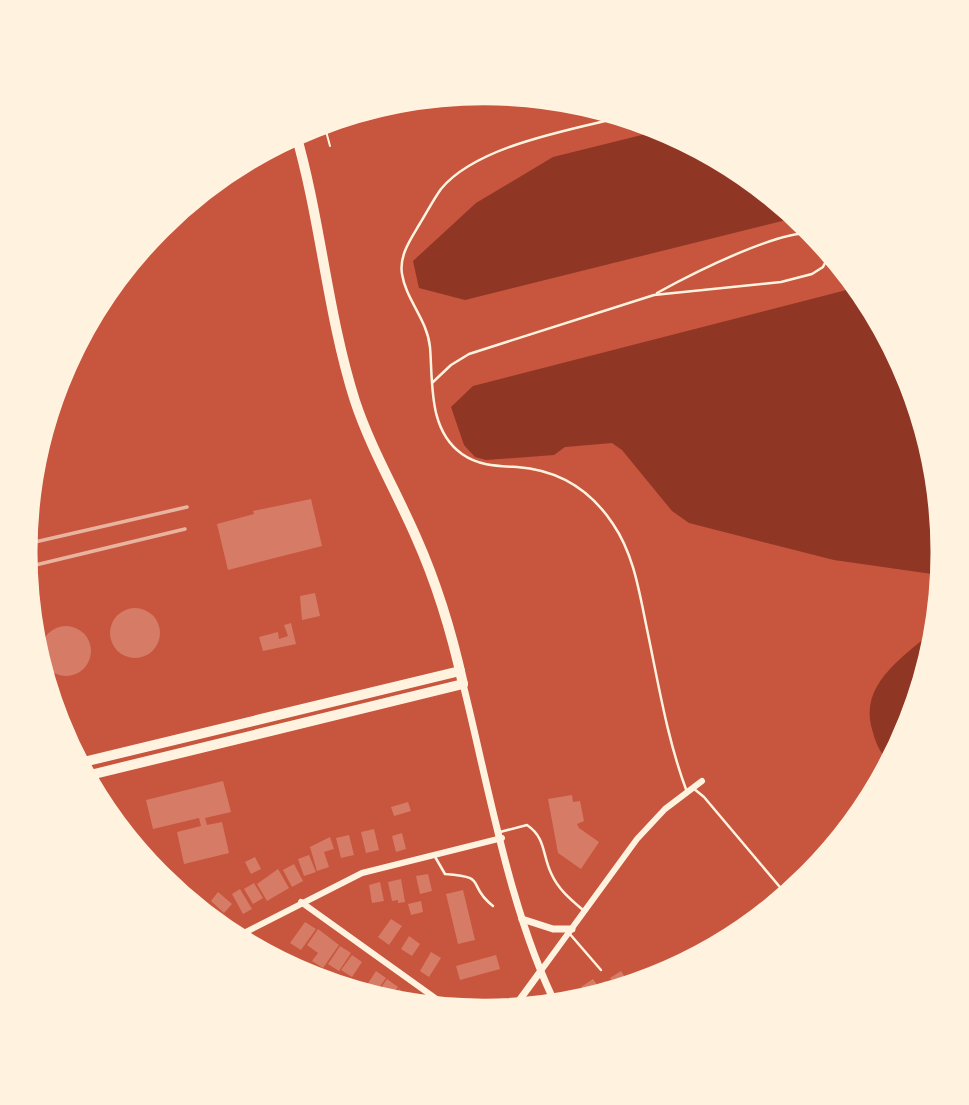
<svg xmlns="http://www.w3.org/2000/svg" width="969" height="1105" font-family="'IBM Plex Sans',sans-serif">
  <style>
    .water { fill: #8f3625 }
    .building { fill: #d67c66 }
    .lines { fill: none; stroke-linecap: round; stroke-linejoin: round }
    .path { stroke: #fff3e0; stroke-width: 2 }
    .service { stroke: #fff3e0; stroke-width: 2.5 }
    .minor { stroke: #fff3e0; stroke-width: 6 }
    .tertiary { stroke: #fff3e0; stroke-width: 7 }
    .primary { stroke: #fff3e0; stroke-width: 10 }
    .motorway { stroke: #fff3e0; stroke-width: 10 }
    .rail { stroke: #e9b49f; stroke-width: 3.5 }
    .rim { fill: none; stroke: #fff3e0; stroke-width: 9 }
  </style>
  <rect width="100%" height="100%" fill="#c8553d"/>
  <g class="water">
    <polygon points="670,128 742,167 802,216 465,300 419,288 413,261 476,203 553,157"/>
    <path d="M862,286C918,353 954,489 946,576L834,560L689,523L672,511L622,450L612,443L565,447L554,455L486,460L475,457L464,445L451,407L473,386Z"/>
    <path d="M941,624C936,673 917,723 894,765C881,756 876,745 872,729C858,681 910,653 941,624Z"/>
  </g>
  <g class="building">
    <polygon points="311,499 322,546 228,570 217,524 254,514 253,511"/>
    <polygon points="315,593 320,616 302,620 300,596"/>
    <circle cx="135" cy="633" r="25"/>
    <polygon points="291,623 296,644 263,651 259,637 278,632 279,639 288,636 284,625"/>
    <circle cx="66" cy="651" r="25"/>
    <polygon points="223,781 231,812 205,818 207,825 222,822 229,853 184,864 177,832 201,826 199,818 153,829 146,800"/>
    <polygon points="572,795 573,802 580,801 584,821 577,824 579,828 599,842 581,869 558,853 548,799"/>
    <polygon points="408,802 411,811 394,816 391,807"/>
    <polygon points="374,829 379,850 366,853 361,832"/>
    <polygon points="402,833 406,849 396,852 392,836"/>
    <polygon points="349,835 354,855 341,858 336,838"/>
    <polygon points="330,837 334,849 324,852 329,867 317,871 310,847"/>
    <polygon points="309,855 316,872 304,876 298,859"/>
    <polygon points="255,857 261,869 251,874 245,862"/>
    <polygon points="294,864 303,881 292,887 283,870"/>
    <polygon points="278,869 289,888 267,901 257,884"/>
    <polygon points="428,874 432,891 420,894 416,876"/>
    <polygon points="401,879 405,902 398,903 398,900 392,901 388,882"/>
    <polygon points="380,882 384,901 372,903 369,885"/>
    <polygon points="254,883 263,898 253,904 244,889"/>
    <polygon points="240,889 252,909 243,914 232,894"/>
    <polygon points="463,890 475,940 458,944 446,894"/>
    <polygon points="218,892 232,904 224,913 211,901"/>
    <polygon points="421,901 423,912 411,915 408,904"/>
    <polygon points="391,919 402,926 389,945 378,937"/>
    <polygon points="305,922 316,929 301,950 290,943"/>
    <polygon points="318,929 339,945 323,968 312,961 318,953 307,945"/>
    <polygon points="409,936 420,944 412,956 401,949"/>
    <polygon points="340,946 351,953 339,971 328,964"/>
    <polygon points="431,952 441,958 429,977 420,971"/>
    <polygon points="352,955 362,962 352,977 341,970"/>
    <polygon points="496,955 500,969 460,980 456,966"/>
    <polygon points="376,971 386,978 374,995 365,988"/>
    <polygon points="621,971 632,988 620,993 610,978"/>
    <polygon points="387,979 398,987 387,1002 376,995"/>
    <polygon points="593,979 598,986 605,981 614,993 583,1004 579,998 586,994 581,987"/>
    <polygon points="399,989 410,996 402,1008 388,1005"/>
  </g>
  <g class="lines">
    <polyline class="path" points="323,120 330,146"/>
    <g class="service">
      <path d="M630,115C576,129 478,144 441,189C433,200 426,214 419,225C410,240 399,256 402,274C406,300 427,319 430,347C433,383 428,430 462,454C479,466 497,466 517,467C558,470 590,489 613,524C635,556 640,597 648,634C659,687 668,742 687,792"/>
      <path d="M657,293C686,277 791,222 821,235"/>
      <polyline points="433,382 451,365 469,354 654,295 781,282 812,274 823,267 832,249"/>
      <polyline points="693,788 704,797 790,899"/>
      <path d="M500,832L527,825C546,838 542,854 551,873C558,889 570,899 583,910"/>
      <path d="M434,855L445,874C490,877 465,884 493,906"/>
      <polyline points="173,894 189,894 316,983"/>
      <polyline points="569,933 601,970"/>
    </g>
    <g class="minor">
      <polyline points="301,902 456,1013"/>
      <polyline points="244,933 362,873 502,838"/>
      <polyline points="540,972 637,839 665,809 702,781"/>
    </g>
    <g class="tertiary">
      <path d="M463,684C489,788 510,914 558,1009"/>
      <polyline points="522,919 553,929 572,929"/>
      <polyline points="510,1013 540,972"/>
    </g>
    <path class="primary" d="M295,131C321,220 327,313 355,401C371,449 396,491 416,537C437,584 452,634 463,684"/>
    <g class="motorway">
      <polyline points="75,764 460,671"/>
      <polyline points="82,777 463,684"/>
    </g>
    <g class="rail">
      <polyline points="22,545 187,507"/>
      <polyline points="23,568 185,529"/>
    </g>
  </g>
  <path d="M0 0H969V1105H0ZM33 552a451 451 0 1 1 902 0a451 451 0 1 1-902 0Z" fill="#fff3e0" fill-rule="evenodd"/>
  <path class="rim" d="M33 552a451 451 0 1 1 902 0a451 451 0 1 1-902 0Z"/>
</svg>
